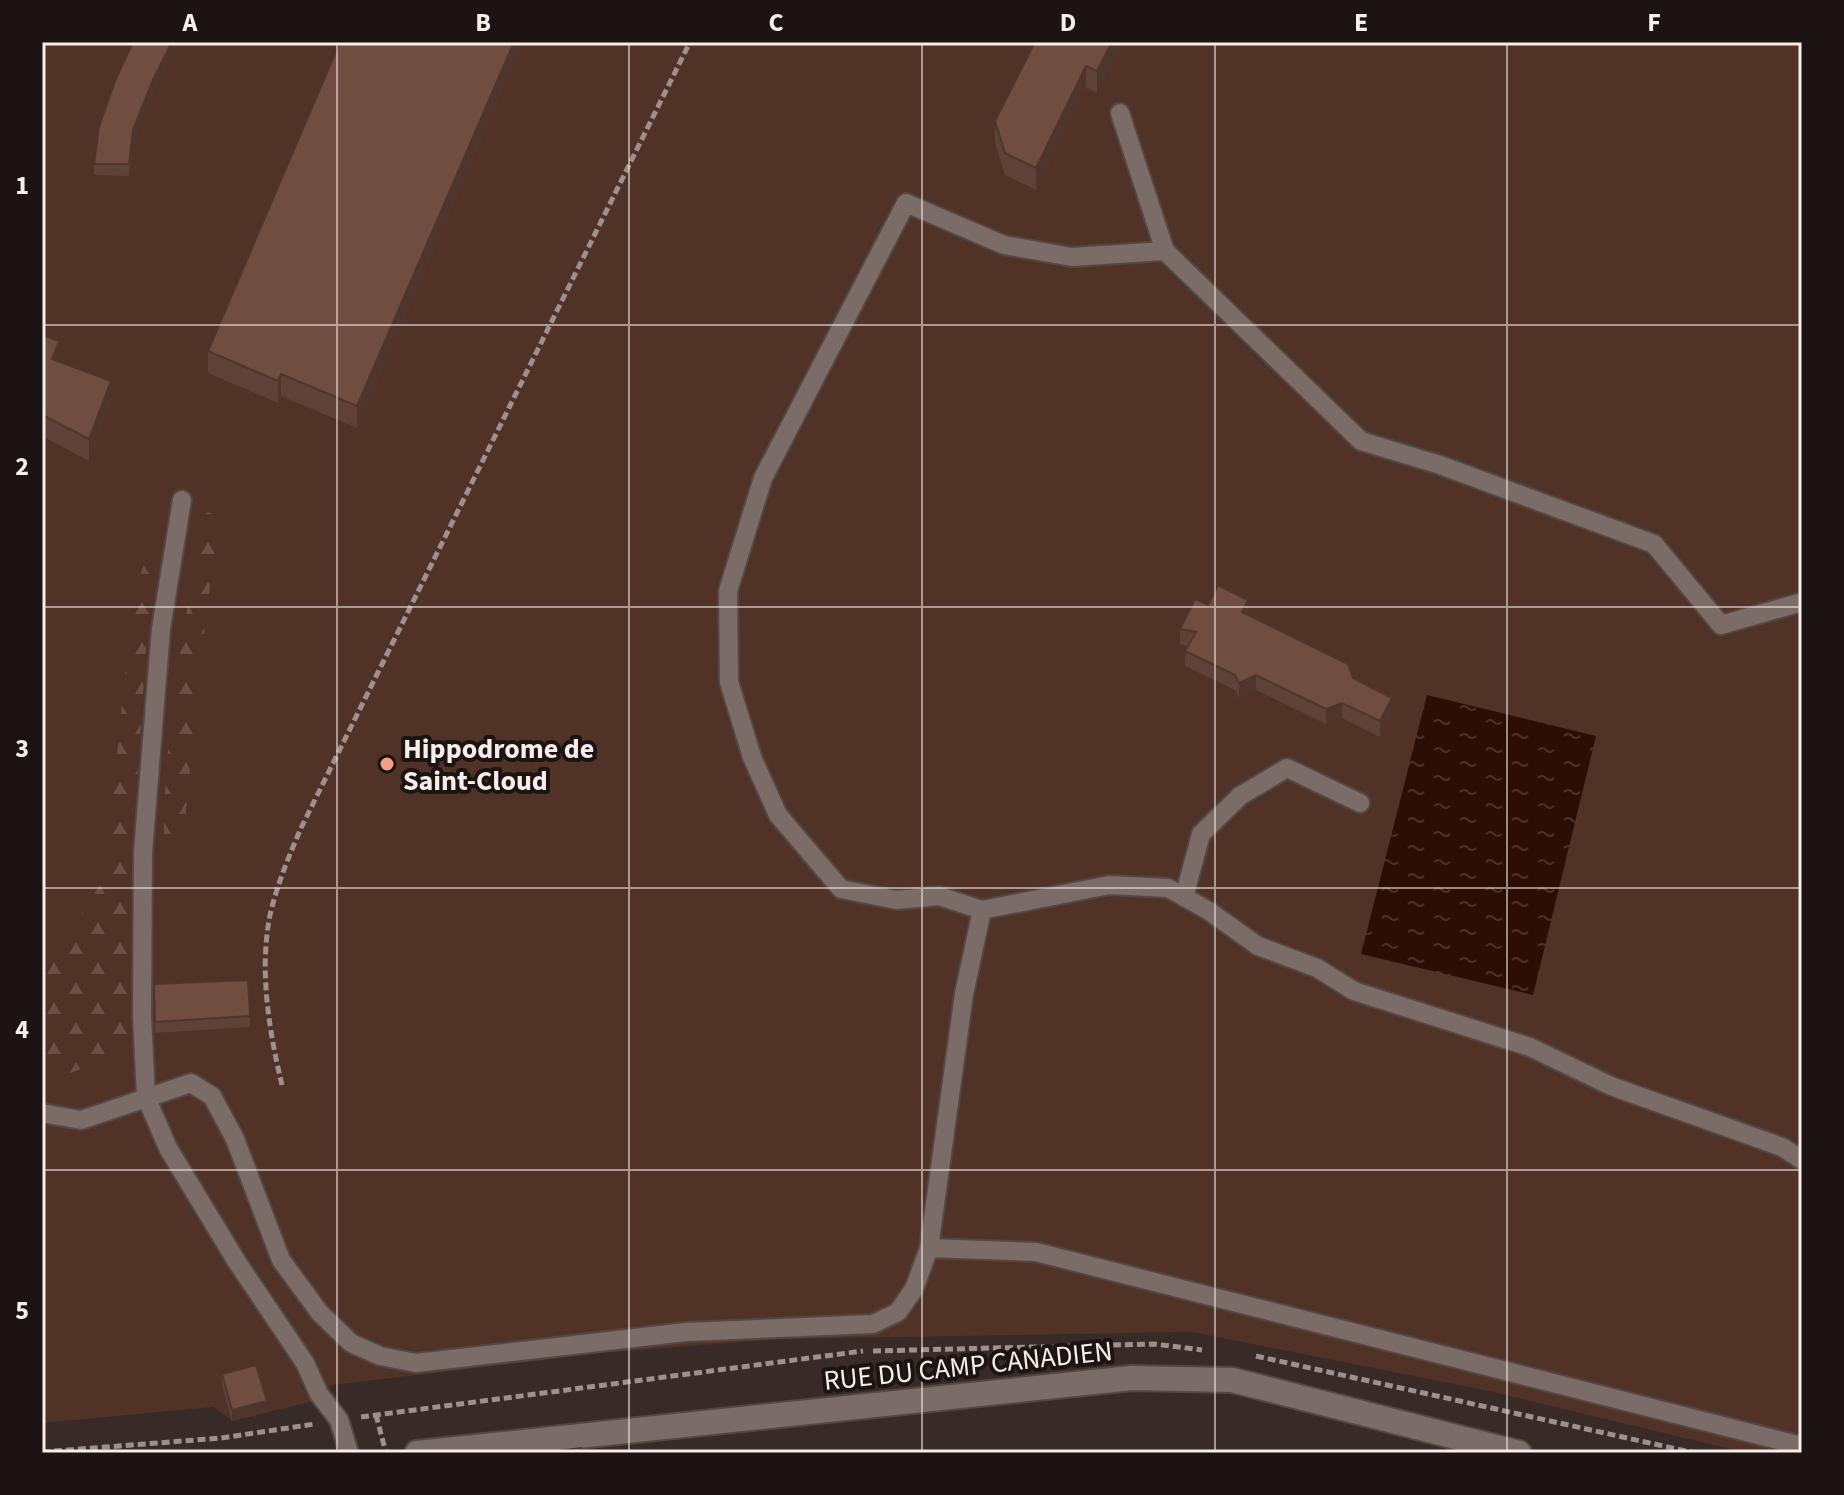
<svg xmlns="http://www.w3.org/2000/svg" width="1844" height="1495" font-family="'Source Sans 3',sans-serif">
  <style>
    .green { fill: #503227 }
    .forest { fill: url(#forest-firs) }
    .water { fill: url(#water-ripples) }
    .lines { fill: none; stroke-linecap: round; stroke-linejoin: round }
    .lane-casing { stroke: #534844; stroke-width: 22 }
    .secondary-casing { stroke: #534844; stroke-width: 28 }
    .path { stroke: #9c918d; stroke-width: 5; stroke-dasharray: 8 4; stroke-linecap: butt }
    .lane { stroke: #7c6c67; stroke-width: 18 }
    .secondary { stroke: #7c6c67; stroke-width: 24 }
    .wall { fill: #5f4237 }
    .shaded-wall { fill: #4e362d }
    .building { fill: #6f4d40; stroke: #4e362d; stroke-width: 2 }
    .grid { fill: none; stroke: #f7eeea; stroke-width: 2; stroke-opacity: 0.55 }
    .poi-dot { fill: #f3a082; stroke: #1b1412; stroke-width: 3 }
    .labels { text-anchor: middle; stroke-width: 8; stroke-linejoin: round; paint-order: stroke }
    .poi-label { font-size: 28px; font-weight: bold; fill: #f7eeea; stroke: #1b1412; text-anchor: start }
    .street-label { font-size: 28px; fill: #f7eeea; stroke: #1b1412 }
    .neatline { fill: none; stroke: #f7eeea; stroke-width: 3 }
    .grid-label { font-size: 26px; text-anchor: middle; font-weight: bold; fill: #f7eeea }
  </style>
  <defs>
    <pattern id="forest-firs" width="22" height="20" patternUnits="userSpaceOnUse" patternTransform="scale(2)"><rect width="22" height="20" fill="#503227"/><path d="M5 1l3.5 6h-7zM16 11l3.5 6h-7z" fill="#6a5046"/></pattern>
    <pattern id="water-ripples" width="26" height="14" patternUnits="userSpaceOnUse" patternTransform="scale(2)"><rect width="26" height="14" fill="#2b0f05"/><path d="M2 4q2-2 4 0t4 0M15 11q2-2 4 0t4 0" fill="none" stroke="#4a322a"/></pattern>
  </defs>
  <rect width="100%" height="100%" fill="#382a26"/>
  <polygon class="green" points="42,42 1802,42 1802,1453 1747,1453 1489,1391 1192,1332 781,1339 602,1353 333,1385 310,1402 232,1421 213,1407 42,1423"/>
  <g class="forest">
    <path d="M208,512L219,517L199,671L183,843L180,852L171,851L164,846C162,736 186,625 202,516Z"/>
    <polygon points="157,533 147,636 132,855 133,1018 127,1037 117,1045 86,1067 42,1084 42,975 105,877 133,592"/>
  </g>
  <polygon class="water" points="1427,695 1596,736 1533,995 1361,954"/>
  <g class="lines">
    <g class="lane-casing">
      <g id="lane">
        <polyline points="1165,251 1361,441 1440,465 1654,544 1721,625 1802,602"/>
        <polyline points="182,500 161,629 143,852 142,1016 146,1097 168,1148 237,1262 305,1363 319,1394 339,1420 349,1453"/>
        <polyline points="1184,897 1201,834 1240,796 1287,768 1360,803"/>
        <polyline points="982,910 939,896 896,900 841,889 778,815 752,757 729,682 728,591 763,478 906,203 1004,245 1072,257 1165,251 1120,113"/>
        <polyline points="42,1113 81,1120 191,1083 212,1096 235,1139 281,1260 320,1313 351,1343 380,1356 416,1363 686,1332 873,1324 898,1312 914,1289 929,1248 964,994 982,910 1109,885 1168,888 1209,911 1258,946 1317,968 1354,991 1530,1047 1611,1086 1782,1147 1802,1160"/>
        <polyline points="929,1248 1036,1252 1802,1446"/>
      </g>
    </g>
    <g class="secondary-casing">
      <polyline id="secondary" points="417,1453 1132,1378 1232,1380 1519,1453"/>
    </g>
    <g class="path">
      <path d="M282,1085C269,1031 259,971 270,915C277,885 289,856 301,828L690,42"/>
      <polyline points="873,1351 1154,1344 1202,1350"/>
      <polyline points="1256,1356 1695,1453"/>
      <polyline points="376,1415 386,1453"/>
      <polyline points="361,1417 863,1351"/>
      <polyline points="42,1452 221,1438 315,1424"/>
    </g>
    <use href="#lane" class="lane"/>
    <use href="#secondary" class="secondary"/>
  </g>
  <g class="wall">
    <polygon points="133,42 177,42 152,94 133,142 129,176 94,175 94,164"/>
    <polygon points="523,42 357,428 281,396 278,403 208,373 208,351"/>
    <polygon points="1123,42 1097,93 1086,88 1036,190 1005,175 995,143 995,121"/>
    <polygon points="42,335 59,361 111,402 89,461 42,436"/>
    <polygon points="1208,605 1248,615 1353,678 1392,713 1380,737 1342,718 1326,724 1256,690 1239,698 1235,690 1185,666 1185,651 1188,646 1180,644 1180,629"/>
    <polygon points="154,984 250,1016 250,1027 155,1033"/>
    <polygon points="222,1374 267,1412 232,1421 222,1385"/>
  </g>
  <g class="shaded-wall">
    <polygon points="172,42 177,42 152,94 133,142 129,176 133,130 152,82"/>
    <polygon points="514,42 523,42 357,428 357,406"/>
    <polygon points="1112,42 1123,42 1097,93 1097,71"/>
    <polygon points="1086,66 1086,88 1036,190 1036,168"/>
    <polygon points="59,341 59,362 52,359"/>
    <polygon points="281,374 281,396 278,403 278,381"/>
    <polygon points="111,381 111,402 89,461 89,439"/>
    <polygon points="1248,600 1248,615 1242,612"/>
    <polygon points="1256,675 1256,690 1239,698 1239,683"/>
    <polygon points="1392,698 1392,713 1380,737 1380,721"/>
    <polygon points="1342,703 1342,718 1326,724 1326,709"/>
    <polygon points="267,1401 267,1412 232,1421 232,1410"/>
  </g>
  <g class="building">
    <polygon points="133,42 172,42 152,82 133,130 129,164 94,164 99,127 115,81"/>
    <polygon points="340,42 514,42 357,406 281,374 278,381 208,351"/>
    <polygon points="1035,42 1112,42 1097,71 1086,66 1036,168 1005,153 995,121"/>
    <polygon points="42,335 59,341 52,359 111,381 89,439 42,415"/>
    <polygon points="1218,585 1248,600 1242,612 1348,664 1353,678 1392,698 1380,721 1342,703 1326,709 1256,675 1239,683 1235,675 1185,651 1196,632 1180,629 1195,599 1208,605"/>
    <polygon points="248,980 250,1016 155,1022 154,984"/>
    <polygon points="256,1365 267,1401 232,1410 222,1374"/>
    <polygon points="581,1448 582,1453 540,1453"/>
  </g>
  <path class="grid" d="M337,42V1453M629,42V1453M922,42V1453M1215,42V1453M1507,42V1453M42,325H1802M42,607H1802M42,888H1802M42,1170H1802"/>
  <circle class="poi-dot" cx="387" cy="764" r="8"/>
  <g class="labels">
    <g class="poi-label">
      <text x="403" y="758">Hippodrome de<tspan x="403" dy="32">Saint-Cloud</tspan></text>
    </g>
    <g class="street-label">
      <text transform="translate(968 1365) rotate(-6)" y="10">RUE DU CAMP CANADIEN</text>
    </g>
  </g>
  <rect width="1844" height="1495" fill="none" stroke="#1b1412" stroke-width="88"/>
  <rect x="44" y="44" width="1756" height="1407" class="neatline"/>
  <g class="grid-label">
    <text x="190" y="31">A</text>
    <text x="483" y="31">B</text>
    <text x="776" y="31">C</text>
    <text x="1068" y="31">D</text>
    <text x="1361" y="31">E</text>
    <text x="1654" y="31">F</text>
    <text x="22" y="194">1</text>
    <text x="22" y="475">2</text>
    <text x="22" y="757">3</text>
    <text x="22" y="1038">4</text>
    <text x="22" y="1319">5</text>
  </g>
</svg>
